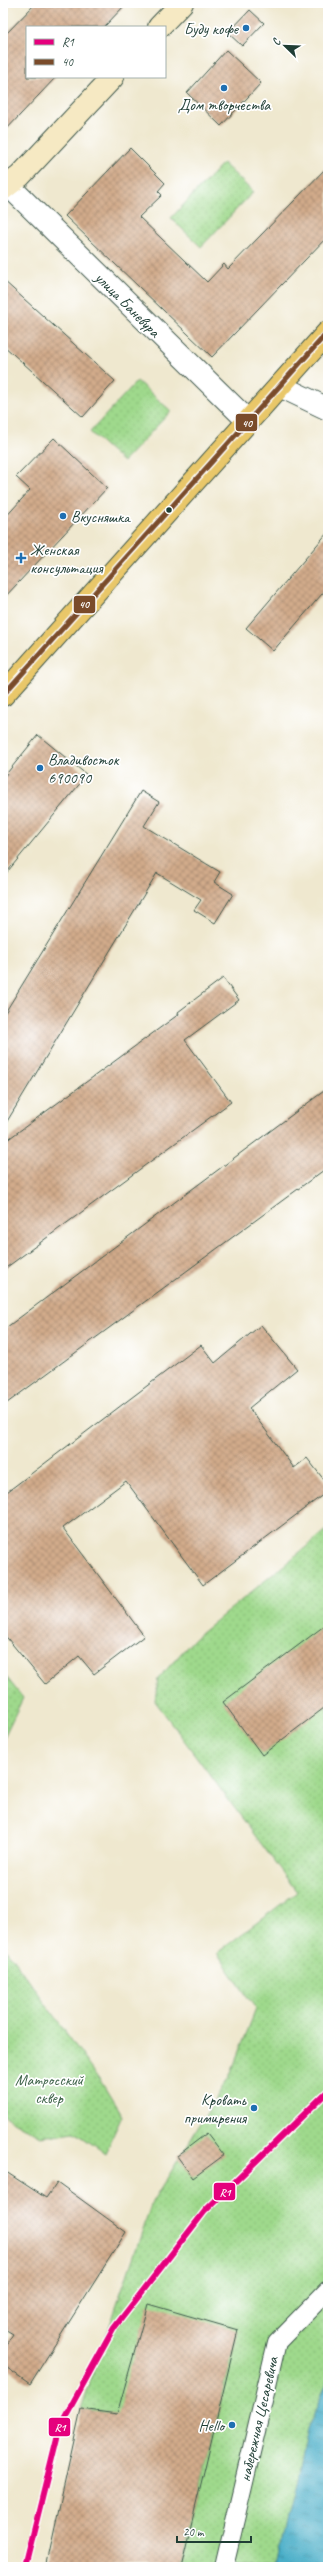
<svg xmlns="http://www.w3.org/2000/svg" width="331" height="2570" font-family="Caveat,sans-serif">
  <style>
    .park { fill: url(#park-dots); stroke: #5f8b60 }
    .water { fill: url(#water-ripples); stroke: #34767e }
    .building { fill: url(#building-cross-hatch) }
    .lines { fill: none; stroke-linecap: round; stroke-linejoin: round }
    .pedestrian-casing { stroke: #3e574b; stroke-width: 20 }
    .minor-casing { stroke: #3e574b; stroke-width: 24 }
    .tertiary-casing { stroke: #3e574b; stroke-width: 24 }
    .secondary-casing { stroke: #3e574b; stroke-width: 24 }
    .primary-casing { stroke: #3e574b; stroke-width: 24 }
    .pedestrian { stroke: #fff; stroke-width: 18 }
    .minor { stroke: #fff; stroke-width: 22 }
    .tertiary { stroke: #fff; stroke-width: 22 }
    .secondary { stroke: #f6e9c3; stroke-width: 22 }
    .primary { stroke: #e9c769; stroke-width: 22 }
    .bus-1-casing { stroke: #fff; stroke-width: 8 }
    .bus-1 { stroke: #7a4b2a; stroke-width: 5 }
    .rail-1-casing { stroke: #fff; stroke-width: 9 }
    .rail-1 { stroke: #e5007d; stroke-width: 6 }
    .poi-dot { fill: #1f6fb2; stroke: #fff; stroke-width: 1.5 }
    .bus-dot { fill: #1f3d34; stroke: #fff; stroke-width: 1.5 }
    .labels { text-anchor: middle; stroke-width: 3.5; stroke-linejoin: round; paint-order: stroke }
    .poi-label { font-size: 16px; fill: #1f3d34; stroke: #fff; text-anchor: end }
    .street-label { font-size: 16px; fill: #1f3d34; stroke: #fff }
    .park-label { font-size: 16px; fill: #3f644a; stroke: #fff }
    .line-badge { stroke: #fff; stroke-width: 1.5 }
    .badge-label { font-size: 11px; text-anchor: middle; font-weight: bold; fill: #fff }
  </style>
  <defs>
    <pattern id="park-dots" width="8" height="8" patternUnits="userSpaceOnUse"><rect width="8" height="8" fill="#9fd98c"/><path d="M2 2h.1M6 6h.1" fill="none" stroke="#88bb79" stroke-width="1.8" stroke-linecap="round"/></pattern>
    <pattern id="water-ripples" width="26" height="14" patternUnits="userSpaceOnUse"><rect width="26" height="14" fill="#48aec8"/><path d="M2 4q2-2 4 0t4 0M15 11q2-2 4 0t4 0" fill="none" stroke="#3b8fa3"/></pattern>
    <pattern id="building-cross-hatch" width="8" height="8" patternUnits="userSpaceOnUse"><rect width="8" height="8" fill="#d2ab8b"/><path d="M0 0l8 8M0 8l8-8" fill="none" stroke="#aa8c72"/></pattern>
  </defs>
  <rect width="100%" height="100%" fill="#fff"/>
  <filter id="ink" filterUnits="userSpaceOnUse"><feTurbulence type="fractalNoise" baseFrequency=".025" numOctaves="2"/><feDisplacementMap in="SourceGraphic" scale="8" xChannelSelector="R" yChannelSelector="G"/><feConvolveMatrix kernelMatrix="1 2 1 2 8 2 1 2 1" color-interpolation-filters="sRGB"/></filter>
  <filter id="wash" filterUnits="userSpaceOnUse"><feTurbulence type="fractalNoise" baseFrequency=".012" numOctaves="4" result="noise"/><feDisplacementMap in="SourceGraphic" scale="16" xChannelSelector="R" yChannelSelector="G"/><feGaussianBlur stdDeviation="0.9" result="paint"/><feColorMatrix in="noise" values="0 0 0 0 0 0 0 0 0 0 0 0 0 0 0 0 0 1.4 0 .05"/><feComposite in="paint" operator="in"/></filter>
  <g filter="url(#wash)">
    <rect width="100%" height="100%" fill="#efe8cf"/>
    <g class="park">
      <polygon points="223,163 253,192 201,247 171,218"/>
      <polygon points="137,381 171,411 123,462 90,432"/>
      <polygon points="328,1529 328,2380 307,2430 276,2567 181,2567 238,2330 117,2414 81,2409 152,2203 230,2075 256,2009 217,1953 297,1892 155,1701 158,1679 194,1639"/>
      <polygon points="3,1673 23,1698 3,1739"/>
      <polygon points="3,1945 100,2080 122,2116 105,2153 75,2132 41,2137 3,2115"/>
    </g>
    <polygon class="water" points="328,2380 328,2567 276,2567 307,2430"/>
    <g id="blocks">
      <g class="building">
        <polygon points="36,3 127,3 104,27 27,27 27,77 56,77 3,133 3,37"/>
        <polygon points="250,10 264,23 242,46 228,33"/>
        <polygon points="226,50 261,83 221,126 187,93"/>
        <polygon points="130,148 165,183 158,191 162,195 139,217 207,282 224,264 228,269 328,166 328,236 212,357 65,216"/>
        <polygon points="3,280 115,381 83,417 3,345"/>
        <polygon points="54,438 107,488 3,599 3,520 30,490 16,477"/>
        <polygon points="328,532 328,587 273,651 246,628"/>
        <polygon points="38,735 87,775 3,877 3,778"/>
        <polygon points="141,791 159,802 144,826 220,872 214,882 233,894 215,923 194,910 201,900 157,873 3,1128 3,1016"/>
        <polygon points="223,978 239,1000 185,1040 231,1102 3,1270 3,1143 179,1014 178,1012"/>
        <polygon points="328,1088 328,1167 3,1406 3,1330"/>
        <polygon points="261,1325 297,1369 249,1408 294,1468 307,1458 328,1485 328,1491 203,1585 126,1481 63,1528 144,1636 94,1674 79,1656 45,1684 3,1633 3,1495 201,1345 215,1363"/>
        <polygon points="328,1623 328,1705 262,1755 223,1702"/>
        <polygon points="207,2133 224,2155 193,2178 177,2156"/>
        <polygon points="3,2170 46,2198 57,2182 126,2232 30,2384 3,2365 3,2349 13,2334 3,2328"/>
        <polygon points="148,2304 238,2330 181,2567 46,2567 81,2409 117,2414"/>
      </g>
    </g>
  </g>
  <g filter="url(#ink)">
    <use href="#blocks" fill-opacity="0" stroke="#3e574b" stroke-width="1"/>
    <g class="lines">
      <g class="pedestrian-casing">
        <polyline id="pedestrian" points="224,2567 277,2342 328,2290"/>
      </g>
      <g class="minor-casing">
        <polyline id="minor" points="280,386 328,409"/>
      </g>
      <g class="tertiary-casing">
        <polyline id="tertiary" points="9,186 248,421"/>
      </g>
      <g class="secondary-casing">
        <g id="secondary">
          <polyline points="159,27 182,3"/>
          <polyline points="3,189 20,176 113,77"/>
        </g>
      </g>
      <g class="primary-casing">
        <polyline id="primary" points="3,695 328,332"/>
      </g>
      <use href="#pedestrian" class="pedestrian"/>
      <use href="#minor" class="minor"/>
      <use href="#tertiary" class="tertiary"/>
      <use href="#secondary" class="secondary"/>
      <use href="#primary" class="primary"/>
      <g class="bus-1-casing">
        <polyline id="bus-1" points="3,695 328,332"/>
      </g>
      <use href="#bus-1" class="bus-1"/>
      <g class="rail-1-casing">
        <polyline id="rail-1" points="25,2567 60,2426 114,2328 205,2211 328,2091"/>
      </g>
      <use href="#rail-1" class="rail-1"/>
    </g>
  </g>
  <g class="poi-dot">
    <circle cx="246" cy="28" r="4"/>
    <circle cx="224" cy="88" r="4"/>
    <circle cx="63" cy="516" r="4"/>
    <path d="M19 552h4v4h4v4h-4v4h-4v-4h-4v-4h4z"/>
    <circle cx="40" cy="768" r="4"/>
    <circle cx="254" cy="2108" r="4"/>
    <circle cx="232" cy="2425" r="4"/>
  </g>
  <circle class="bus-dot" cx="169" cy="510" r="3.5"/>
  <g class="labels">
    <g class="poi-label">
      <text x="238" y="34">Буду кофе</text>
      <text x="224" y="110" text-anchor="middle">Дом творчества</text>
      <text x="71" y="522" text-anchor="start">Вкусняшка</text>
      <text x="30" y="555" text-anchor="start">Женская<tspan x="30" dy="18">консультация</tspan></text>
      <text x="48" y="765" text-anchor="start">Владивосток<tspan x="48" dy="18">690090</tspan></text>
      <text x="246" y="2105">Кровать<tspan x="246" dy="18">примирения</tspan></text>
      <text x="224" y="2431">Hello</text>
    </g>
    <g class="street-label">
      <text transform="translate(128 304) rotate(45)" y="6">улица Баневура</text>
      <text transform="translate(258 2419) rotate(-77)" y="6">набережная Цесаревича</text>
    </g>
    <g class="park-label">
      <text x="49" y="2085">Матросский<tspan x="49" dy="18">сквер</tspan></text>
    </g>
  </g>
  <g class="line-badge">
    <rect x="235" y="413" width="23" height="19" rx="4" fill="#7a4b2a"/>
    <rect x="73" y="595" width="23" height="19" rx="4" fill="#7a4b2a"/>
    <rect x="213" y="2182" width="23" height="19" rx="4" fill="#e5007d"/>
    <rect x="48" y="2417" width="23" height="20" rx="4" fill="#e5007d"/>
  </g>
  <g class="badge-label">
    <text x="247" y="427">40</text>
    <text x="84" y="608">40</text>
    <text x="225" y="2196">R1</text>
    <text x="60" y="2431">R1</text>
  </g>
  <rect width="331" height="2570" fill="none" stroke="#fff" stroke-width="16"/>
  <rect x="26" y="26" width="140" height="52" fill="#ffffff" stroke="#a5b1ae"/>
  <rect x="34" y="39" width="20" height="6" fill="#e5007d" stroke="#a5b1ae"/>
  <text x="62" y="46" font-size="12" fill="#1f3d34">R1</text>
  <rect x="34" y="59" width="20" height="6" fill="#7a4b2a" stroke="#a5b1ae"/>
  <text x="62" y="66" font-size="12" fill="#1f3d34">40</text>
  <g transform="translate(285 46) rotate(293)" stroke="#ffffff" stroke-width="3" paint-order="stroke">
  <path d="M0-3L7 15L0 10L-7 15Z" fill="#1f3d34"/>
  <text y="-6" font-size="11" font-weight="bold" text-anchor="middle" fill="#1f3d34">С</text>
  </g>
  <path d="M177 2536v6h74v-6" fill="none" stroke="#1f3d34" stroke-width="2"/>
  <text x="183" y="2536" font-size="12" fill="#1f3d34" stroke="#ffffff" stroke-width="3" paint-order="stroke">20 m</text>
</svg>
